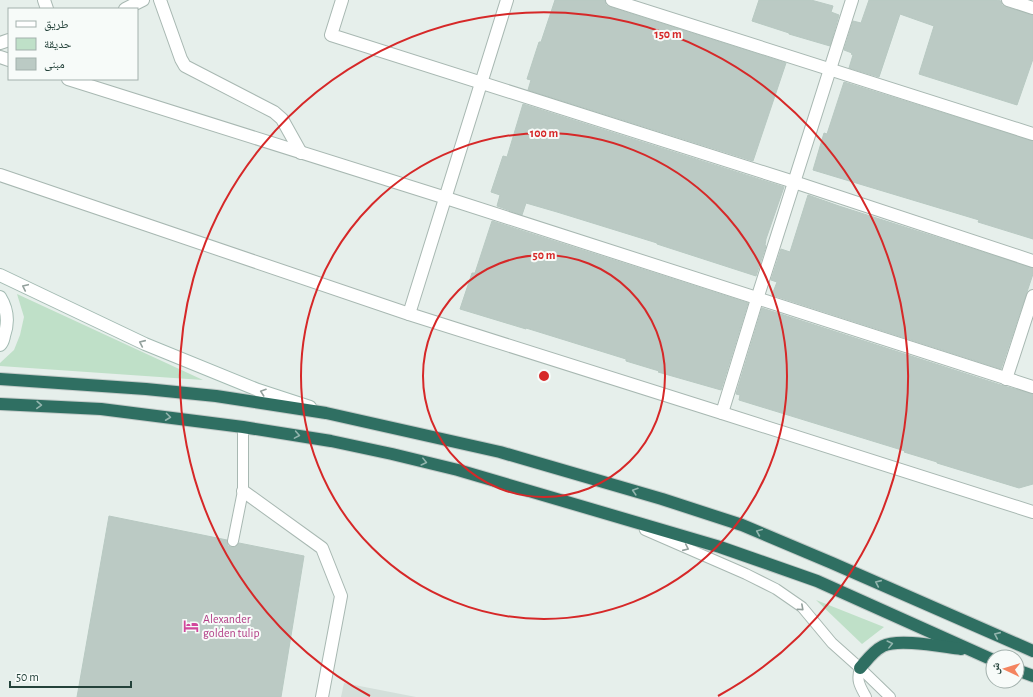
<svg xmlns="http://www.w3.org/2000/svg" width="1033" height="697" font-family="'Alegreya Sans','Noto Naskh Arabic',sans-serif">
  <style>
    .built { fill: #d4dfda }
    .green { fill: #bfe0c8 }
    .building { fill: #bbcac4; stroke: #b8c9c2 }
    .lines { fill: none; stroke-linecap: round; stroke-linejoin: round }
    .lane-casing { stroke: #a8b8b2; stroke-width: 12 }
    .street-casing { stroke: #a8b8b2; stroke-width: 14 }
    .secondary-casing { stroke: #a4bbb3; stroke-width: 14 }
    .highway-casing { stroke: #c2cac8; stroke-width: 14 }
    .lane { stroke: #fff; stroke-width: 10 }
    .street { stroke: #fff; stroke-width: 12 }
    .secondary { stroke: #fff; stroke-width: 12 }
    .highway { stroke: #2f6f62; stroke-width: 12 }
    .oneway { stroke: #92a09c }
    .oneway2 { stroke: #93b5ae }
    .ring { fill: none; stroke: #d62828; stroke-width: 2 }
    .labels { text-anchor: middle; stroke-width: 4; stroke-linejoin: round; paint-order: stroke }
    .hotel-label { font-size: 12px; fill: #b23c85; stroke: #f7fbf9; text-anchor: start }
    .centre { fill: #d62828; stroke: #f7fbf9; stroke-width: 2 }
    .ring-label { font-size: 12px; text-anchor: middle; font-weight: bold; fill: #d62828; stroke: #f7fbf9; stroke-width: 4; stroke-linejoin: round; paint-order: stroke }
  </style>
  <rect width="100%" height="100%" fill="#e6efeb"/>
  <polygon class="built" points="344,683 416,697 341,697"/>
  <g class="green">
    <polygon points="17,294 203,380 0,366 0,363 14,350 20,335 24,317"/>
    <polygon points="816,600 884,627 862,644"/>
  </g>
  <g class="building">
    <polygon points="555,0 605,0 606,5 610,7 786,63 753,161 528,90 531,80 527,79 539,42 541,42"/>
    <polygon points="759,0 811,0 833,6 831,12 839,15 830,46 789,34 789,33 752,21"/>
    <polygon points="869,0 997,0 1001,1 1002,5 1006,7 1033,15 1033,59 1017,105 919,74 934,26 900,14 879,77 849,68 853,55 851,54 852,53 844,50 853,21 861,23"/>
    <polygon points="844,82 1033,141 1033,239 978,222 979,220 813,170 824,133 827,134"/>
    <polygon points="523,104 784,187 766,239 765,245 766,246 756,276 657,244 657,243 557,212 526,203 522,215 497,206 500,195 491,192 503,156 507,157"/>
    <polygon points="808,195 839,206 1033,268 1033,274 1001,369 772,295 777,282 771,280 781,249 790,252"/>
    <polygon points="492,221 748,303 721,390 658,372 659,371 626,361 626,359 526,328 526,329 460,309 472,273 475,273"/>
    <polygon points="762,308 1004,386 1033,394 1033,484 1019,488 937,463 937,462 904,452 905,451 739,400 740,395 736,394"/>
    <polygon points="109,516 227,540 228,546 231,547 235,547 239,543 304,556 281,697 77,697"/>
  </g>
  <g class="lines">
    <g class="lane-casing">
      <g id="lane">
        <polyline points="645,530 746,574 776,589 802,607 832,643 860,668 890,697"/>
        <polyline points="233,541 243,491 243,427"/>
        <path d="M860,668C856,681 860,686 866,697"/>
      </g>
    </g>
    <g class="street-casing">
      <g id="street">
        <polyline points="44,0 47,9"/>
        <polyline points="160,0 181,59 185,66 274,112 282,119 301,153"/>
        <polyline points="342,0 331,35 794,182 1033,261"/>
        <polyline points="612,0 1033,134"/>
        <polyline points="1008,0 1033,8"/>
        <polyline points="125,9 143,0"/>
        <polyline points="0,43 9,40"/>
        <polyline points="0,57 9,60"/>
        <polyline points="68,79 446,198 1033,387"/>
        <polyline points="0,175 409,314 722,413 1033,512"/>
        <polyline points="409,314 507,0"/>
        <polyline points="1006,379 1033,296"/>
        <polyline points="722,413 757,299 852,0"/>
        <polyline points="243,491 322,548 341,596 322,697"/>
      </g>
    </g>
    <g class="secondary-casing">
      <g id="secondary">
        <polyline points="0,275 145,344 258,390 310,407"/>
        <path d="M0,297C8,310 9,322 4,336C3,340 3,342 0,345"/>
      </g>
    </g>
    <g class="highway-casing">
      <g id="highway">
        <polyline points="0,379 146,389 216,396 326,413 500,452 662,499 742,525 832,563 1033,651"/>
        <polyline points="0,404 101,409 243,427 331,441 392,454 458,470 720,547 817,581 993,660"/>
        <path d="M860,668C867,660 873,651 883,646C899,638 943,647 961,649"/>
        <polyline points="1017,670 1033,676"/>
      </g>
    </g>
    <use href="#lane" class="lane"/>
    <use href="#street" class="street"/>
    <use href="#secondary" class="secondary"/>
    <use href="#highway" class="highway"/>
  </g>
  <defs><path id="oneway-chevron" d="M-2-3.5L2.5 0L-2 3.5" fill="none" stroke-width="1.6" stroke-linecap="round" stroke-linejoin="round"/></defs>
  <g class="oneway">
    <use href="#oneway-chevron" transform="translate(25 287) rotate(-155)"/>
    <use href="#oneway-chevron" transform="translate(142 343) rotate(-156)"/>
    <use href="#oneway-chevron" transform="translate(263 392) rotate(-161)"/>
    <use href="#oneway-chevron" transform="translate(686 548) rotate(24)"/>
    <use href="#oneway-chevron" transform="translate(801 608) rotate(42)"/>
  </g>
  <g class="oneway2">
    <use href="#oneway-chevron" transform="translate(39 405) rotate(2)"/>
    <use href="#oneway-chevron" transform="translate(168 417) rotate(7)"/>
    <use href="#oneway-chevron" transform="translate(297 435) rotate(10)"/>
    <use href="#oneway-chevron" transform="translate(424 462) rotate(14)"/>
    <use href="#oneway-chevron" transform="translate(635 491) rotate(-163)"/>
    <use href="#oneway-chevron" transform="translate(759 532) rotate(-157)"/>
    <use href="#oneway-chevron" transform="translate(878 583) rotate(-156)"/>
    <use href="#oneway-chevron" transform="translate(997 635) rotate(-156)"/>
    <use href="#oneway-chevron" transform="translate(890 644) rotate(-14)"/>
  </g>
  <g class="ring">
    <circle cx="544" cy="376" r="121"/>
    <circle cx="544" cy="376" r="243"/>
    <path d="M370 696A364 364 0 1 1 718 696"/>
  </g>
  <defs>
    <g id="hotel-bare" transform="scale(1.2)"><path d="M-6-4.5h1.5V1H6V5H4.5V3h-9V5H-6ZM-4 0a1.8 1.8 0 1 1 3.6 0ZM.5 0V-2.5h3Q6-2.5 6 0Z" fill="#d1479c" stroke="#f7fbf9" stroke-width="2.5" paint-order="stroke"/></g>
  </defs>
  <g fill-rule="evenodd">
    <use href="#hotel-bare" x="191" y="626"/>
  </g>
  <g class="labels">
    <g class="hotel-label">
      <text x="203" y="623">Alexander<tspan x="203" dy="14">golden tulip</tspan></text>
    </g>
  </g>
  <circle cx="544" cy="376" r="6" class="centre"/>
  <g class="ring-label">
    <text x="668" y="38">150 m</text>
    <text x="544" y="137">100 m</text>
    <text x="544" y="259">50 m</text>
  </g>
  <rect x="8" y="8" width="130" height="72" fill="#f7fbf9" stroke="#a3b1ad"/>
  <rect x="16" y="21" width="20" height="6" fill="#ffffff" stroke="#a3b1ad"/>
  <text x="44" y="28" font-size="12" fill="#24423a">طريق</text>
  <rect x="16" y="38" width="20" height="12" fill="#bfe0c8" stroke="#a3b1ad"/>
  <text x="44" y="48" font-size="12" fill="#24423a">حديقة</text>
  <rect x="16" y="58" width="20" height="12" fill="#bbcac4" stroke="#a3b1ad"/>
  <text x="44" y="68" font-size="12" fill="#24423a">مبنى</text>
  <g transform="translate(1005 669) rotate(274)"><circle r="19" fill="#f7fbf9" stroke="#a3b1ad"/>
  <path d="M0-3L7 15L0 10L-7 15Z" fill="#f4845f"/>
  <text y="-6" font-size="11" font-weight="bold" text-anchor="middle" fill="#24423a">ش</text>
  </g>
  <path d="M10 681v6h121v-6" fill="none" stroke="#24423a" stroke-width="2"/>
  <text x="16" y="681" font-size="12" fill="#24423a" stroke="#f7fbf9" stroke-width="3" paint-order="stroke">50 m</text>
</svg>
